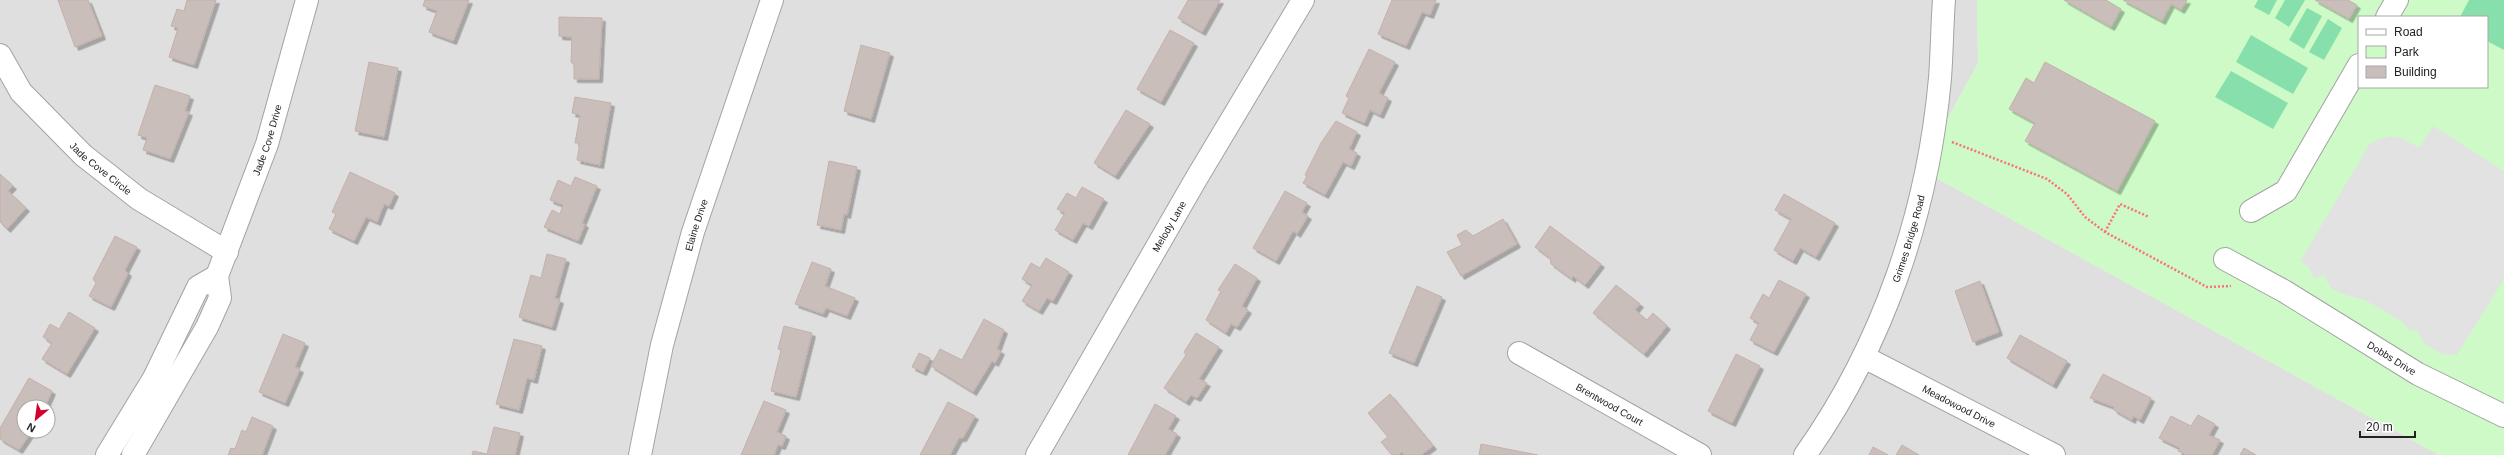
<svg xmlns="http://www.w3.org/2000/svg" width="2504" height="455" font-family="Arial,sans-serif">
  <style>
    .residential { fill: #e0dfdf; fill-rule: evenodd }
    .park { fill: #cdfac7; fill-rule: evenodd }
    .pitch { fill: #87e0ab }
    .parking { fill: #e2e2e2 }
    .building { fill: #cabebb; stroke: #c4b0aa; filter: url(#shadow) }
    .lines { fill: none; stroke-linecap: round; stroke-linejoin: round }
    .minor-casing { stroke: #a3a3a3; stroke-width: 24 }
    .path { stroke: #fb707f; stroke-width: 2.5; stroke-dasharray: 2 2; stroke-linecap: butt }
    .minor { stroke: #fff; stroke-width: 22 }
    .labels { text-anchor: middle; stroke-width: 3.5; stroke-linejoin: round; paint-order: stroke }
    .street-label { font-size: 10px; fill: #222; stroke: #fff }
  </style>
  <defs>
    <filter id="shadow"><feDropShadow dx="3.5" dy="3.5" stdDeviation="0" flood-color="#0004"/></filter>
  </defs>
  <rect width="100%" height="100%" fill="#f2ede8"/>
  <path class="residential" d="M0,0H1977L1978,63L1920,169L2439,455H0ZM24,407H48V431H24Z"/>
  <path class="park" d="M1977,0H2504V455H2439L1920,169L1978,63ZM2359,17H2487V87H2359Z"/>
  <g class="pitch">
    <polygon points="2258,0 2277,0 2269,15 2254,7"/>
    <polygon points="2285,0 2305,0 2289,27 2275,18"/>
    <polygon points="2469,0 2504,0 2504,50 2487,41 2487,17 2460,17"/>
    <polygon points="2307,8 2322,16 2304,49 2289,40"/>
    <polygon points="2328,19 2342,28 2324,60 2309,52"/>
    <polygon points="2251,35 2308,68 2293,94 2236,62"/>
    <polygon points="2231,71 2288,103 2273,129 2215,97"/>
  </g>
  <polygon class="parking" points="2433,126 2504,171 2504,279 2457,355 2441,354 2425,344 2416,329 2410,332 2403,322 2367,301 2340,293 2331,288 2323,275 2315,279 2308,266 2300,262 2369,145 2378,139 2391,136 2402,138 2419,148"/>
  <g class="building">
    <polygon points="58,0 88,0 102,36 75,47"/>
    <polygon points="187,0 216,0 194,65 169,57 178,28 171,26 177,9 184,11"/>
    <polygon points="425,0 469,0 453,41 429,32 437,11 423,6"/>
    <polygon points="1188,0 1220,0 1202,32 1178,18"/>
    <polygon points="1392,0 1436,0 1430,15 1422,12 1406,46 1378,34"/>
    <polygon points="2064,0 2106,0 2121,9 2111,27"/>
    <polygon points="2123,0 2187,0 2181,10 2171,4 2162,21"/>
    <polygon points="2315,0 2348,0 2357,5 2349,19"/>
    <polygon points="559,17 602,18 599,79 574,79 574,65 571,62 572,37 559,36"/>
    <polygon points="1170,30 1194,43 1161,102 1137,89"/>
    <polygon points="861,45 890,53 871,119 844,111"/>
    <polygon points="1369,49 1395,62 1379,93 1388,98 1380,115 1370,110 1364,123 1342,113 1349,98 1346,96"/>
    <polygon points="369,62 398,68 384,137 355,131"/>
    <polygon points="2045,62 2155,121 2117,191 2025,141 2035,123 2009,109 2026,78 2034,83"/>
    <polygon points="155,85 190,96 185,111 189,112 170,159 143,150 147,138 138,135"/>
    <polygon points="575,97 611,103 600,165 577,160 580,143 575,143 580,115 572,113"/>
    <polygon points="1126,110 1150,124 1115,176 1094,163"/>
    <polygon points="1336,121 1357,132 1349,149 1357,153 1351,166 1343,162 1325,195 1303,183 1307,176 1305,175 1321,143"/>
    <polygon points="829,161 857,167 847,215 844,214 841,230 817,225"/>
    <polygon points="350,172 395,193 389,206 384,204 377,222 366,217 354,241 329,229 336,214 332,212"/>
    <polygon points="0,174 13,186 8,191 26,208 7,229 0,222"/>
    <polygon points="575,177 597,186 582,223 585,224 578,241 544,227 552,210 560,214 563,205 550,200 558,180 571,186"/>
    <polygon points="1082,187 1104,199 1089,226 1083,223 1073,240 1055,230 1065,213 1057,209 1067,193 1076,198"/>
    <polygon points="1285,191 1307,203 1302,212 1308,216 1297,234 1293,231 1276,261 1253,248"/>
    <polygon points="1784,194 1835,223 1816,257 1800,248 1793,261 1774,250 1791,219 1775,210"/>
    <polygon points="1503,219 1517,244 1461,276 1447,252 1462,245 1457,235 1466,230 1473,236"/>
    <polygon points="1550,226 1601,264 1585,285 1573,276 1572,279 1551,264 1550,258 1535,247"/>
    <polygon points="115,236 137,247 125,270 128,273 111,307 89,296 96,283 93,279"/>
    <polygon points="547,254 566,259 555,298 560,300 552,327 519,317 531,275 541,278"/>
    <polygon points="1046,258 1069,272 1053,301 1047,298 1039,311 1022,301 1032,285 1022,279 1031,263 1040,268"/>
    <polygon points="812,262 831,269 825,286 855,298 847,316 826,308 823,314 795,304"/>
    <polygon points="1235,264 1257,278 1242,306 1248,310 1237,327 1231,324 1226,333 1206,320 1221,291 1218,290"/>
    <polygon points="1779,280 1806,294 1774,352 1750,340 1759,323 1750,318 1763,294 1769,298"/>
    <polygon points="1980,281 1999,332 1973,342 1955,291"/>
    <polygon points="1616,285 1640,304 1635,310 1647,320 1653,313 1667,326 1644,354 1593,313"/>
    <polygon points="1417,286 1442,297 1414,363 1389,353"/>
    <polygon points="69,312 95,328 67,374 42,359 52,343 43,337 50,324 59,329"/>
    <polygon points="984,319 1004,330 997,349 1001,351 995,363 992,361 973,392 931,366 940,349 962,360"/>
    <polygon points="784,326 812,333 796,397 771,391 781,350 778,349"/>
    <polygon points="1196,333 1219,347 1199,379 1207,383 1197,398 1191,395 1186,402 1164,388 1186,355 1184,352"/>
    <polygon points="283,334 305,343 295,367 300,369 285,403 259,392"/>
    <polygon points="2020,335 2067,361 2053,385 2007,358"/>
    <polygon points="514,339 542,346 534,380 527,378 519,410 496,404"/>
    <polygon points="919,353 930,358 923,372 912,367"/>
    <polygon points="1736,354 1760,366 1732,423 1708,411"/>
    <polygon points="2103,374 2151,398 2140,420 2133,416 2132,420 2114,410 2114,407 2090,398"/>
    <polygon points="29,378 52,391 45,407 24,407 24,431 32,431 19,450 0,439 0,428"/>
    <polygon points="1390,394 1433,446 1421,455 1404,455 1402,452 1398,455 1392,455 1381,442 1388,437 1368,413"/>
    <polygon points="764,401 786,410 777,432 786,436 782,446 778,445 774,455 741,455"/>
    <polygon points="948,402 975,416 963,438 959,438 950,455 920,455"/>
    <polygon points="1155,404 1176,416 1168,429 1177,434 1165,455 1128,455"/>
    <polygon points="2198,415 2215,424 2209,435 2220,440 2212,455 2187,455 2178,451 2180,448 2159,438 2171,416 2191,426"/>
    <polygon points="252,417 273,426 262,455 228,455 231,448 235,449 242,430 246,432"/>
    <polygon points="494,427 520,433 515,455 472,455 473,451 487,454"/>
    <polygon points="1481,444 1538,455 1479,455"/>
    <polygon points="1902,445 1919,455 1896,455"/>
    <polygon points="1873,447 1888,455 1869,455"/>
    <polygon points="2244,448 2256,455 2240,455"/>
  </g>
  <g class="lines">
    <g class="minor-casing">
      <g id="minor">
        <polyline points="2387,17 2397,0"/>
        <path id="s1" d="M0,55L21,92L83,155L139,199L227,252"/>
        <polyline points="2251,211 2286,191 2359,65"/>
        <path id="s2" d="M2225,259L2284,291L2418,374L2504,416"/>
        <path id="s3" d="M1519,353L1700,455"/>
        <path id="s4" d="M1864,357L2054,455"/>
        <polyline points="107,455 154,378 198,287 217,276"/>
        <path id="s5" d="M133,455L207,327L220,298L217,276L267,144L307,0"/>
        <path id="s6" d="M640,455L662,345L693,232L772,0"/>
        <path id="s7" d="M1037,455L1196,179L1303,0"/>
        <path id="s8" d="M1805,455C1883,345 1928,213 1940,78C1942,52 1942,26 1944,0"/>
      </g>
    </g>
    <g class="path">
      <polyline points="1952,142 2047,179 2067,194 2085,217 2105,232 2207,287 2231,286"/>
      <polyline points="2105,232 2120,204 2149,217"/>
    </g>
    <use href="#minor" class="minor"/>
  </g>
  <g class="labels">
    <g class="street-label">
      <text dy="4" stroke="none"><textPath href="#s5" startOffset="347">Jade Cove Drive</textPath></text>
      <text dy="4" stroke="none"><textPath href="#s1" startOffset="153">Jade Cove Circle</textPath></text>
      <text dy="4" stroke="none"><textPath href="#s6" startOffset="237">Elaine Drive</textPath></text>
      <text dy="4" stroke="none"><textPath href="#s7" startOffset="264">Melody Lane</textPath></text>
      <text dy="4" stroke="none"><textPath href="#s8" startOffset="241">Grimes Bridge Road</textPath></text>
      <text dy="4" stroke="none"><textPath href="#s2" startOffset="194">Dobbs Drive</textPath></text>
      <text dy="4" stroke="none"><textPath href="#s3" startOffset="104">Brentwood Court</textPath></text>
      <text dy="4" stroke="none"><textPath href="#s4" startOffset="107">Meadowood Drive</textPath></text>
    </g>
  </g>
  <rect x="2358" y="16" width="130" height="72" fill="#ffffff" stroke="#a7a7a7"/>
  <rect x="2366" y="29" width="20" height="6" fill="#ffffff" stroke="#a7a7a7"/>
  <text x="2394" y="36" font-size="12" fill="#222222">Road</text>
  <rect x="2366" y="46" width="20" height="12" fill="#cdfac7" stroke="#a7a7a7"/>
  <text x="2394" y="56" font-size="12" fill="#222222">Park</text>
  <rect x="2366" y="66" width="20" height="12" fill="#cabebb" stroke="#a7a7a7"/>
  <text x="2394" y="76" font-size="12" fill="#222222">Building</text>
  <g transform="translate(36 419) rotate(209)"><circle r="19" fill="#ffffff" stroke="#a7a7a7"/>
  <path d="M0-3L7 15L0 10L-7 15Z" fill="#d3002c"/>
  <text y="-6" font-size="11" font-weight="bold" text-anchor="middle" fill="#222222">N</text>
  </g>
  <path d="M2360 431v6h55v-6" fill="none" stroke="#222222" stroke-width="2"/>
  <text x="2366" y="431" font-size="12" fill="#222222" stroke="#ffffff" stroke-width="3" paint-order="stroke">20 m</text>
</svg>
